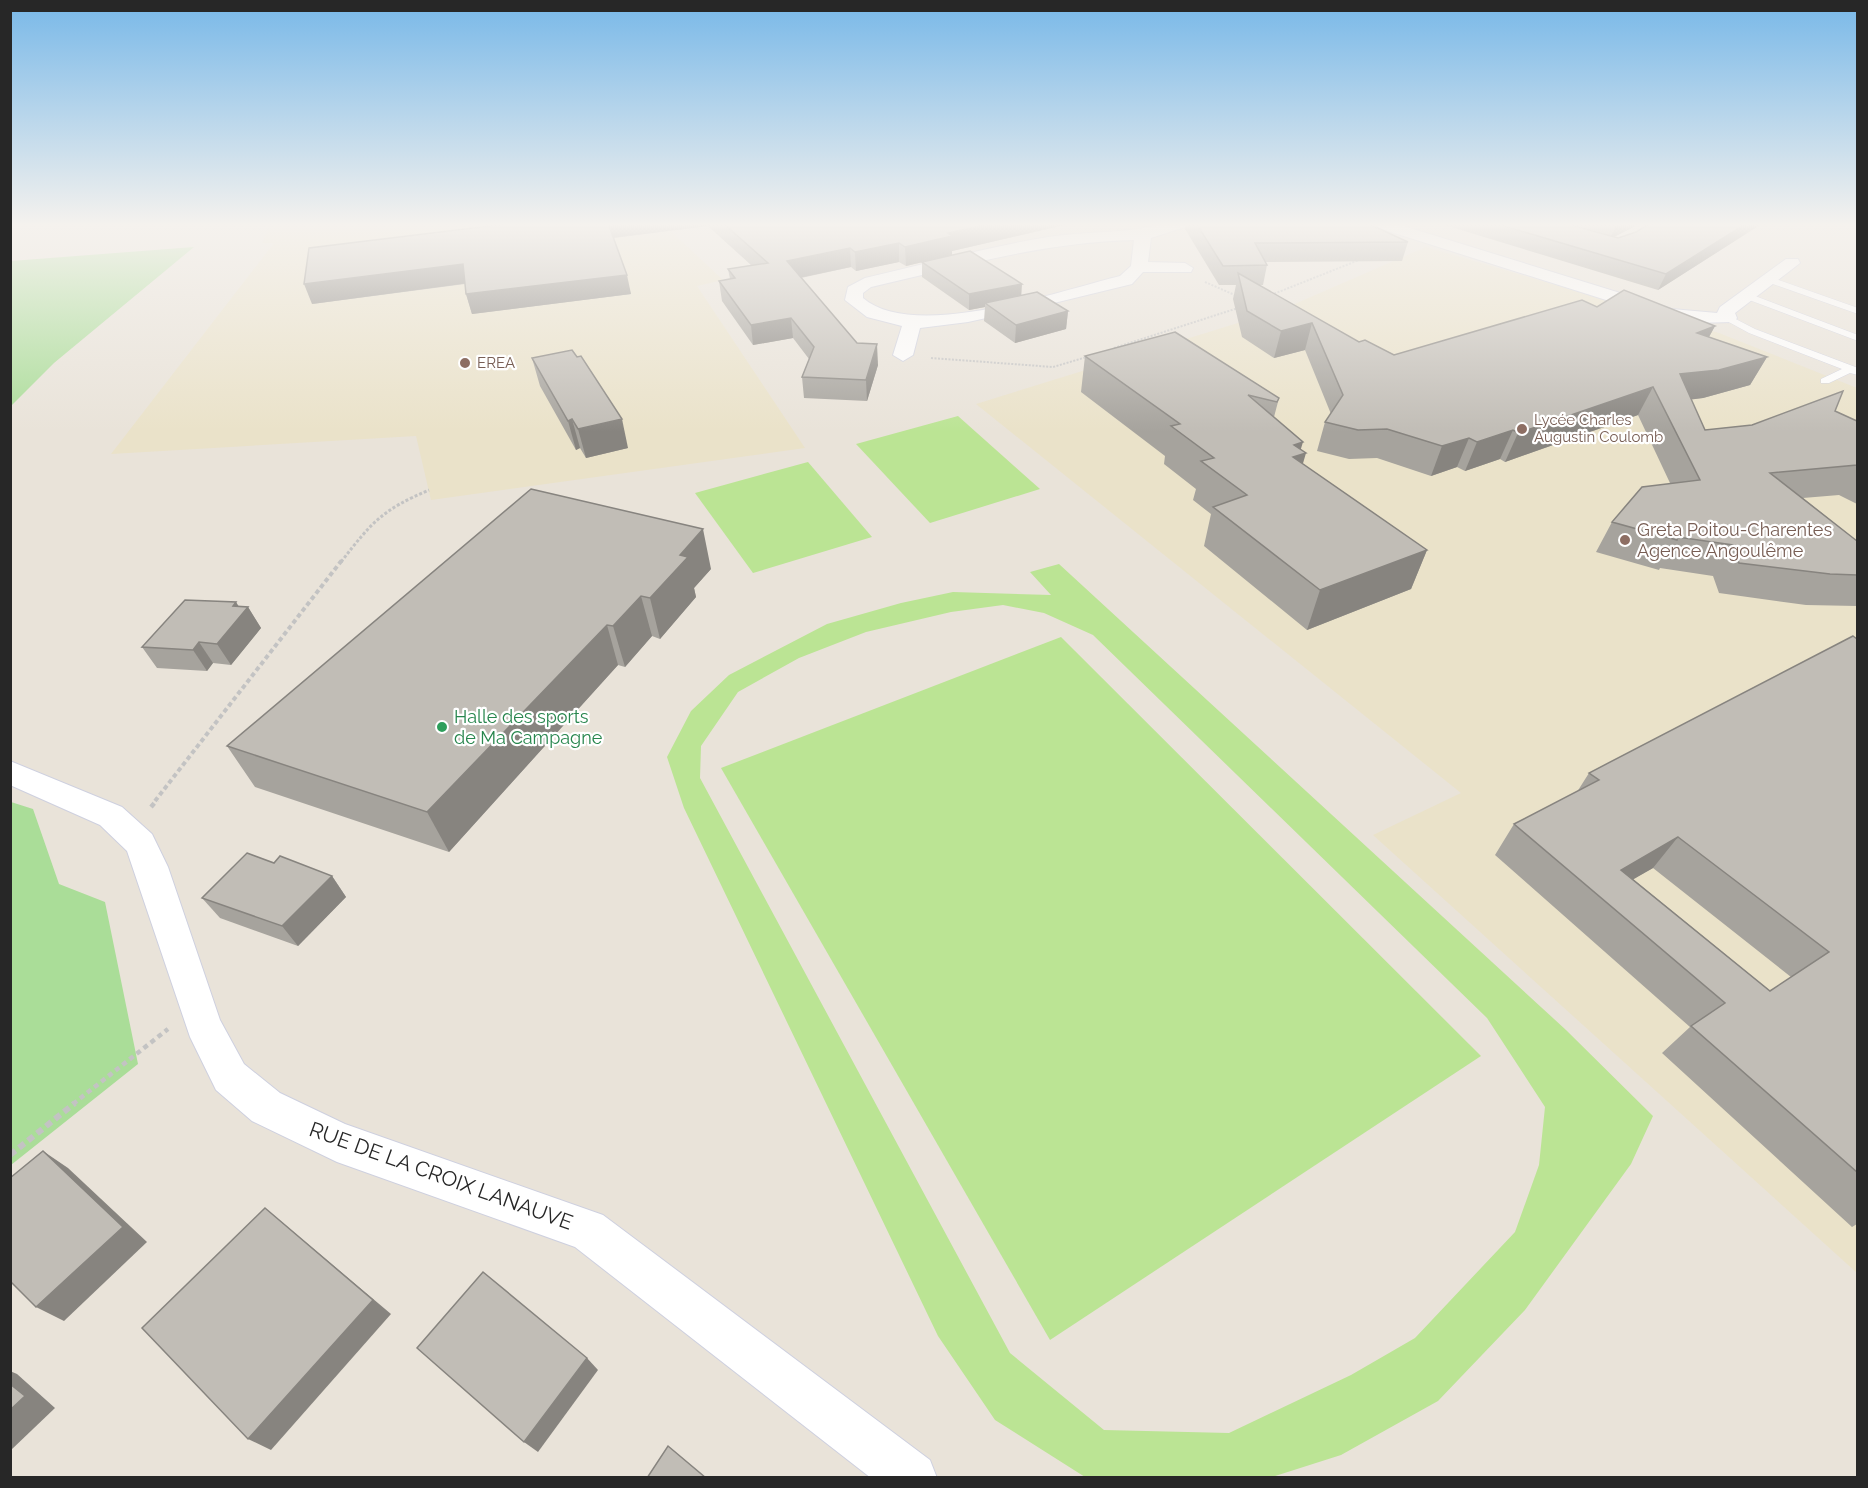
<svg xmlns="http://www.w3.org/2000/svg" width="1868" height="1488" font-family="Raleway,sans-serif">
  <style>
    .education { fill: #eae2c9 }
    .green { fill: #aadd98 }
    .pitch { fill: #bbe494; fill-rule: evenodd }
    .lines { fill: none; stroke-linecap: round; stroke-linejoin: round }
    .service-casing { stroke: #ced0df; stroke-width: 1 }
    .minor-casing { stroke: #ced0df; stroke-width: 2 }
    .path-far4 { stroke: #c3c3c3; stroke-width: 2; stroke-dasharray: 2 1.5; stroke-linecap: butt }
    .path-far3 { stroke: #c3c3c3; stroke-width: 3; stroke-dasharray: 3 2; stroke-linecap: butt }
    .path-far2 { stroke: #c3c3c3; stroke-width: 4; stroke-dasharray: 4.5 3; stroke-linecap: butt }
    .path-far1 { stroke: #c3c3c3; stroke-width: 4.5; stroke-dasharray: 5 4; stroke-linecap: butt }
    .path { stroke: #c3c3c3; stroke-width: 6; stroke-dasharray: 7 4.5; stroke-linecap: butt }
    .service { fill: #fff; fill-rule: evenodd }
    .minor { fill: #fff; fill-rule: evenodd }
    .wall { fill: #a6a39d; fill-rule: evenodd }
    .shaded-wall { fill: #87847f }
    .building { fill: #c1bdb6; stroke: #87847f; stroke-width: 1.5; fill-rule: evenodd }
    .education-dot { fill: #8d6e63; stroke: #fff; stroke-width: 2 }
    .leisure-dot { fill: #2e9e5b; stroke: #fff; stroke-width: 2 }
    .labels { text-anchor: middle; stroke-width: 4.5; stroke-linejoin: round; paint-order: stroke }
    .far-education-label { font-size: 15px; fill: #785e54; stroke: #fff; text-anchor: start }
    .education-label { font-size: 18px; fill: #785e54; stroke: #fff; text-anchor: start }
    .leisure-label { font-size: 18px; fill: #27864d; stroke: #fff; text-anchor: start }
    .near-street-label { font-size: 21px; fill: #272727; stroke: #fff }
  </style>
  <rect width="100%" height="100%" fill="#e9e3d9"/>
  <g class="education">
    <polygon points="271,223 662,223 723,280 697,286 805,448 431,500 416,436 111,454 274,243 262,243"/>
    <polygon points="1426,247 1719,333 1857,388 1857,1273 1373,835 1461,793 976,404 1283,309"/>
  </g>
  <g class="green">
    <polygon points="194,247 54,363 11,406 11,261"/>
    <polygon points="11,802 33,809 59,884 105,902 138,1064 11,1165"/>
  </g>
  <g class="pitch">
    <polygon points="958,416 1040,489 930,523 856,444"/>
    <polygon points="808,462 872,537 753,573 695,493"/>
    <path d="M1059,564L1566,1030L1653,1116L1631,1164L1525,1310L1438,1401L1341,1455L1272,1477H1085L995,1420L938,1336L684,808L667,757L691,711L729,675L827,624L901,603L953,592L1051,595L1030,572ZM1003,605L1044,613L1093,635L1487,1018L1545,1107L1539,1165L1515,1232L1415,1338L1351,1375L1229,1433L1104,1430L1010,1353L700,778L701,746L738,692L799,658L866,632L951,612Z"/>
    <polygon points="1061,637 1481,1056 1050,1340 721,768"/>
  </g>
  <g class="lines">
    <g class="service-casing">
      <g id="service">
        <polygon points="1767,278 1773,278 1858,308 1858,314 1767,282"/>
        <polygon points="1744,294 1750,294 1858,335 1858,341 1744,298"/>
        <polygon points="1728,315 1755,329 1858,368 1858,375 1850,373 1829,383 1821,383 1821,379 1842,369 1749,333 1725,320 1723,318"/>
      </g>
    </g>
    <g class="minor-casing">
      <g id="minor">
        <path d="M1166,223H1191L1188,226L1151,238L1148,262L1185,263L1193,268L1191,272H1143L1132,284L1054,303L968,322L920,328L913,355L903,361L893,355L902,326L867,317L845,300L848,287L865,278C926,264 987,247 1048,237C1087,231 1128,234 1166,223ZM1134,240L1131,266L1120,276C1059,291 914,342 863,298V293L871,287C958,267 1044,242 1134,240Z"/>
        <polygon points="1369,223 1394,223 1672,309 1717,313 1720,307 1786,259 1798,259 1800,263 1735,313 1737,318 1734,322 1692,323 1663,318 1372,226"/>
        <polygon points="10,761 122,807 152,834 168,867 220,1020 244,1064 280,1093 345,1124 603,1215 930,1460 937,1478 871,1478 575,1247 337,1162 252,1121 216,1090 190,1037 127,851 100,825 10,785"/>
      </g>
    </g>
    <g class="path-far4">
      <polyline points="1205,282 1237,296"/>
      <polyline points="1271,295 1359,260"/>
      <polyline points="1114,348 1238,308"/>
      <polyline points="931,358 1053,367 1090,356"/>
    </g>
    <path class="path-far3" d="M341,562C372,522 382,510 429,490"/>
    <polyline class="path-far2" points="155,801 342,560"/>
    <g class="path-far1">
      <polyline points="151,807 157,800"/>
      <polyline points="73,1104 168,1029"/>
    </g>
    <polyline class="path" points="10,1155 75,1103"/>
    <use href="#service" class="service"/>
    <use href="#minor" class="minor"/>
  </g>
  <g class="wall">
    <polygon points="515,223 1073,223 952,251 952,255 906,266 899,262 856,271 851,267 801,278 857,343 878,365 867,401 804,398 802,377 809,359 793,338 753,345 722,301 719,281 730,279 728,269 751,265 708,226 614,238 631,294 472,314 466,294 465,284 312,304"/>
    <polygon points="1186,223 1367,223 1408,242 1402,261 1265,262 1267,265 1263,285 1259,285 1359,342 1394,355 1597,307 1715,326 1709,337 1767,357 1750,385 1703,398 1691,399 1705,430 1752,425 1835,411 1857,421 1857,504 1839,495 1803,498 1857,541 1857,606 1806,605 1719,593 1713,576 1660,568 1659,570 1596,552 1612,522 1670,483 1638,415 1505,462 1500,459 1465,471 1457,467 1431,476 1377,458 1349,459 1317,451 1325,422 1331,414 1305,350 1274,358 1242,337 1233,299 1236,285 1219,285 1185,229"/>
    <polygon points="1438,223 1641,223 1614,237 1618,238 1636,232 1651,223 1763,223 1658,290"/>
    <polygon points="922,262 1068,311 1066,329 1015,343 984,321 985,307 969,310 922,277"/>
    <polygon points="1085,356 1279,398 1274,417 1301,449 1303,464 1427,550 1411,589 1307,630 1204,546 1211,514 1193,500 1196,489 1164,464 1165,456 1081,392"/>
    <polygon points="532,358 628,448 586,458 580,448 576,450 540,386"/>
    <polygon points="711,569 694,588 696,597 660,639 652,636 625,667 618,665 449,852 255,787 227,746"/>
    <polygon points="239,606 248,607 261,628 231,665 213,663 207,671 157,668 142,647"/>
    <path d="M1857,639V1224L1852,1227L1662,1053L1690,1027L1495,855L1514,824L1577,792L1589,773ZM1653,868L1791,977L1770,991L1633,879Z"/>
    <polygon points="332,876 346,897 298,946 220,918 202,898"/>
  </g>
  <g class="shaded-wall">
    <polygon points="608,223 707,223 708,226 611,238"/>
    <polygon points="992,223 1073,223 952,251 952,255 906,266 905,247 948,233"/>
    <polygon points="1617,223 1641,223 1610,239"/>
    <polygon points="1747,223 1763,223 1658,290 1666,274"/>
    <polygon points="899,243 899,262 856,271 855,252"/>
    <polygon points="850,248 851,267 789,280 787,261"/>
    <polygon points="463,264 469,283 312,304 304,284"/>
    <polygon points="627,275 631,294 472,314 466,294"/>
    <polygon points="1022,284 1021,300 985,303 985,307 969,310 969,294"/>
    <polygon points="1068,311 1066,329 1015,343 1016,325"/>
    <polygon points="791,318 793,338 753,345 751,325"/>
    <polygon points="1312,323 1305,350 1274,358 1281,331"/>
    <polygon points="1715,326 1700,353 1697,333"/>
    <polygon points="877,344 878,365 867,401 866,380"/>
    <polygon points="1767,357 1750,385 1703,398 1665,403 1680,374"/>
    <polygon points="1653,387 1638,415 1505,462 1518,433"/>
    <polygon points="572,419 580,448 576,450 568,421"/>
    <polygon points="622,419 628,448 586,458 578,429"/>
    <polygon points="1513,430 1500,459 1465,471 1477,442"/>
    <polygon points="1469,438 1457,467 1431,476 1442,446"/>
    <polygon points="1303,442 1299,455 1306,453 1295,491 1282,496 1294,445"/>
    <polygon points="703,529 711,569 694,588 696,597 660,639 650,598 680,555"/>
    <polygon points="1427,550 1411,589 1307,630 1320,590"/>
    <polygon points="641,596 652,636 625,667 613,626"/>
    <polygon points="236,602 243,613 248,607 261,628 231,665 217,644 233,606"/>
    <polygon points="607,625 618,665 449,852 427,812"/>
    <polygon points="199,642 213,663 207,671 193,650"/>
    <polygon points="1678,837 1653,868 1601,898 1621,870"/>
    <polygon points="332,876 346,897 298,946 282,926"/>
    <polygon points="43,1151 68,1168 147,1242 64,1321 36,1307"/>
    <polygon points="265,1208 391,1314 271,1450 248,1439"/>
    <polygon points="587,1358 598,1370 538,1452 524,1442"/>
    <polygon points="10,1371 17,1374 55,1408 10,1451"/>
  </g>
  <g class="building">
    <polygon points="515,223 608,223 627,275 466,294 463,264 304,284 309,248"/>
    <polygon points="723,223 992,223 948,233 952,236 905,247 899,243 855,252 850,248 787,261 857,343 877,344 866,380 802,377 814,347 791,318 751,325 719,281 735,278 728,269 768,263"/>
    <polygon points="1196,223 1367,223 1408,242 1255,243 1267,265 1223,266"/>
    <polygon points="1494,223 1564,223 1618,238 1636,232 1651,223 1747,223 1666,274"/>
    <polygon points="970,251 1022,284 969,294 922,262"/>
    <polygon points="1238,273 1359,342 1365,340 1394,355 1582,300 1597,307 1624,290 1715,326 1697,333 1767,357 1719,370 1680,374 1705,430 1752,425 1843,391 1835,411 1857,421 1857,465 1770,473 1857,541 1857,575 1830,574 1739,563 1733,545 1678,537 1677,540 1612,522 1642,487 1700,480 1653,387 1518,433 1513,430 1477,442 1469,438 1442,446 1387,429 1358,430 1325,422 1343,395 1312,323 1281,331 1247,311"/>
    <polygon points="1037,292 1068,311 1016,325 985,303"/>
    <polygon points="1175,332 1279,398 1277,402 1248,395 1303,442 1294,445 1306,453 1293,457 1427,550 1320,590 1213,507 1247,495 1201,461 1214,458 1171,426 1180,424 1085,356"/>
    <polygon points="572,350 577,357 581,356 622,419 578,429 572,419 568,421 532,358"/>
    <polygon points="531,489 703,529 680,555 688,557 650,598 641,596 613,626 607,625 427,812 227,746"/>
    <polygon points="185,600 236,602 233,606 248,607 217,644 199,642 193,650 142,647"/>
    <path d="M1853,636L1857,639V1172L1691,1026L1725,1003L1514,824L1599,780L1589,773ZM1678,837L1829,952L1770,991L1621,870Z"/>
    <polygon points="247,853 274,863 280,856 332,876 282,926 202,898"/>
    <polygon points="43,1151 123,1227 36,1307 10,1281 10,1178"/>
    <polygon points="265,1208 373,1300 248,1439 142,1328"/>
    <polygon points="483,1272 587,1358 524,1442 417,1348"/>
    <polygon points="10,1384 25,1396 10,1410"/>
    <polygon points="668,1446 706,1478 647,1478"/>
  </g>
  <linearGradient id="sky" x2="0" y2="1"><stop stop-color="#78b8e8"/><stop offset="0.52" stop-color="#f5f2ee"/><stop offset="1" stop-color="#f5f2ee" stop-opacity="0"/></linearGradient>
  <rect width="1868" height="432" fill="url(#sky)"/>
  <g class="education-dot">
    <circle cx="465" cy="363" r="6"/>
    <circle cx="1522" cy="429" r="6"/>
    <circle cx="1625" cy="540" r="6"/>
  </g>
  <circle class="leisure-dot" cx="442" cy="727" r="6"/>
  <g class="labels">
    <g class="far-education-label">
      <text x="477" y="368">EREA</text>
      <text x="1534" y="425">Lycée Charles<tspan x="1534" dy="17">Augustin Coulomb</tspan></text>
    </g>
    <g class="education-label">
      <text x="1637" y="536">Greta Poitou-Charentes<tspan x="1637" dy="21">Agence Angoulême</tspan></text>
    </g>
    <g class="leisure-label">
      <text x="454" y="723">Halle des sports<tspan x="454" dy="21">de Ma Campagne</tspan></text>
    </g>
    <g class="near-street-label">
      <text transform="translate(441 1176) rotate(20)" y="7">RUE DE LA CROIX LANAUVE</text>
    </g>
  </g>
  <rect width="1868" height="1488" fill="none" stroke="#272727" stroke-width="24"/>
</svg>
